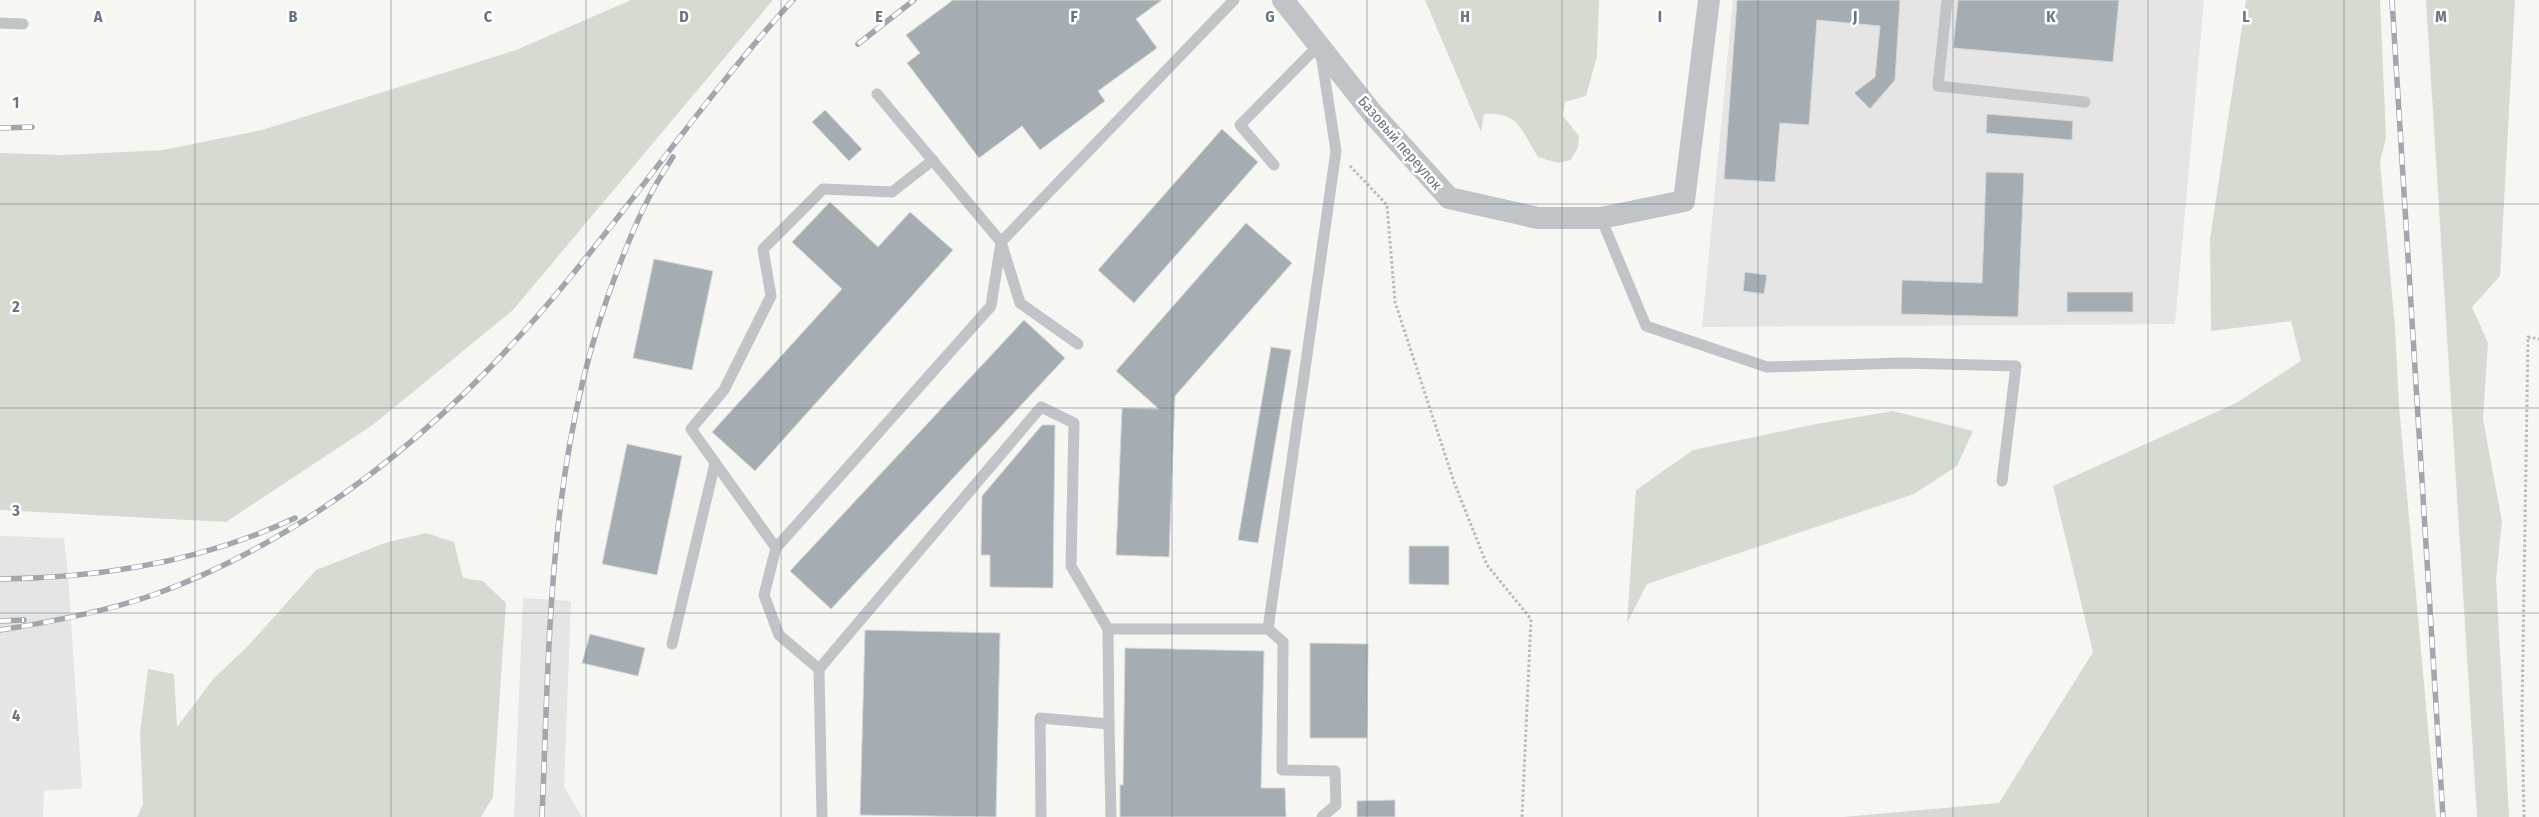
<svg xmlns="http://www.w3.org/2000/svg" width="2539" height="817" font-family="'Fira Sans Condensed',sans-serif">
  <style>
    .built { fill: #e4e5e4 }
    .green { fill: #d6dbd2 }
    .building { fill: #a5adb2; stroke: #d7d7d6 }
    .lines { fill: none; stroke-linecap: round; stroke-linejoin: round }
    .path { stroke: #b8bbbd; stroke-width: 3; stroke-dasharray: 2.5 2.5; stroke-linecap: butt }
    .service { stroke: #c0c4c7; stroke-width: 11 }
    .minor { stroke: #c0c4c7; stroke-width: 22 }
    .rail-casing { stroke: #a1a7ac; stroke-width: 5.5 }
    .rail { stroke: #fff; stroke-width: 4; stroke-dasharray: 11; stroke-linecap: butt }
    .grid { fill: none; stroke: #677682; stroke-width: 1; stroke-opacity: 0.55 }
    .labels { text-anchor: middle; stroke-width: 5; stroke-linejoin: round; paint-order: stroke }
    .street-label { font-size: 15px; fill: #677682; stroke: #fff }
    .grid-label { font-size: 16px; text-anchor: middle; font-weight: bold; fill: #677682; stroke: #fff; stroke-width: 5; stroke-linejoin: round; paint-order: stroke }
  </style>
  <rect width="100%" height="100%" fill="#f6f6f3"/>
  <g class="built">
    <polygon points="1733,0 2204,0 2175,324 1702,327"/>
    <polygon points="0,536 64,538 68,574 82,788 44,791 43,817 0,817"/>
    <polygon points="523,598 571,601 564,787 582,817 514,817"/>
  </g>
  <g class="green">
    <polygon points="631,0 773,0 513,310 374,424 226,522 0,510 0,153 63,155 163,150 262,130 516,50"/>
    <path d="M1425,0H1599L1597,56L1586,96L1565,102L1563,116L1579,136L1578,147L1571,160L1558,163L1538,157C1522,132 1519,111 1484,114L1481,132Z"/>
    <polygon points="2246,0 2380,0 2386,137 2380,162 2395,327 2399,406 2436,817 1843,817 1999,803 2093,652 2053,486 2236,403 2301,361 2291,321 2211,331 2210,239"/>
    <polygon points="2426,0 2515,0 2500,276 2472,307 2488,343 2483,419 2502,521 2496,579 2509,817 2477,817"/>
    <polygon points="1893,411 1973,431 1957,466 1914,494 1647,584 1627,623 1636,490 1693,450 1816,424"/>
    <polygon points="426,533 454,542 463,578 483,581 506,603 493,797 481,817 137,817 143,804 140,733 148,669 174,674 177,727 214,678 247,647 316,570 385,543"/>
  </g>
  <g class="building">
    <polygon points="953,0 1162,0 1136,19 1157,48 1098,91 1105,101 1040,150 1022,126 979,158 907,63 920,53 906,35"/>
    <polygon points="1737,0 1900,0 1895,80 1870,109 1854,93 1875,77 1880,26 1817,20 1809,125 1780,123 1775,182 1724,179"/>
    <polygon points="1958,0 2119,0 2113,62 1953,48"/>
    <polygon points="825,110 862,149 849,161 812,122"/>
    <polygon points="1987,114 2073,121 2072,140 1986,133"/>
    <polygon points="1222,129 1258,162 1134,303 1098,270"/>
    <polygon points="1986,172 2024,173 2018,317 1901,314 1902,280 1982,283"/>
    <polygon points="830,202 878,247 910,212 953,250 755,471 712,432 842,289 792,242"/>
    <polygon points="1246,223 1292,263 1175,396 1169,557 1116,555 1122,408 1159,409 1116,371"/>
    <polygon points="654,259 713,271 692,370 633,358"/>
    <polygon points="1745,272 1767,275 1764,294 1743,291"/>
    <rect x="2067" y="292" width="66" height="20"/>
    <polygon points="1024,320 1065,358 831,609 790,571"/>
    <polygon points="1271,347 1291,350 1258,543 1238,540"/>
    <polygon points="1042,425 1055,425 1053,588 990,587 990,555 981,555 982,496"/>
    <polygon points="627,444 682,456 657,575 602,564"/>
    <polygon points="1409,546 1449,546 1449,585 1409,584"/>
    <polygon points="865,630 1000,633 996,817 860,815"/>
    <polygon points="590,634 645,648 638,676 582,663"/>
    <polygon points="1310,643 1368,644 1367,738 1310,738"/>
    <polygon points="1125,648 1264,651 1261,788 1285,788 1286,817 1120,817 1120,785 1123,785"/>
    <polygon points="1395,800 1395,817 1357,817 1357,801"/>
  </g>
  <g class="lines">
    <g class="path">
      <polyline points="1350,166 1387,205 1395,302 1454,482 1487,565 1531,619 1522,817"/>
      <polyline points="2524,817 2522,713 2528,337 2539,339"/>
    </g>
    <g class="service">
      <polyline points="1947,0 1938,86 2085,102"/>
      <polyline points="0,23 23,24"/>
      <polyline points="877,94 1001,242 1020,303 1078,344"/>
      <polyline points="933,160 892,192 823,189 763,249 771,296 724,390 691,429 776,548 991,306 1001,242 1234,0"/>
      <polyline points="1274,165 1240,125 1319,45"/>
      <polyline points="1601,218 1646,326 1767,367 1903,363 2016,366 2002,481"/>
      <polyline points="776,548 764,595 779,635 819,669"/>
      <polyline points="1108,629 1268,629 1336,151 1321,54"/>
      <polyline points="1268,629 1283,642 1282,770 1335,771 1336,805 1322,817"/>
      <polyline points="672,644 715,463"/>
      <polyline points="1109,724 1111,817"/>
      <polyline points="822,817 819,669 1041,407 1074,423 1071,566 1108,629 1109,724 1040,718 1041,817"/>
    </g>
    <polyline class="minor" points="1283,0 1373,114 1449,198 1538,218 1601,218 1684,201 1709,0"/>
    <g class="rail-casing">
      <g id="rail">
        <polyline points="2392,0 2443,817"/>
        <polyline points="858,44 914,0"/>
        <polyline points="0,128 32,127"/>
        <path d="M0,579C100,578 204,561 295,518"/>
        <polyline points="0,621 24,620"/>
        <path d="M0,630C51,622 104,612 153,595C312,537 445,426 553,298C635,201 707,94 793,0"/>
        <path d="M542,817C550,630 548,446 618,269C633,229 649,192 673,157"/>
      </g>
    </g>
    <use href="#rail" class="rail"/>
  </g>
  <path class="grid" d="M195,0V817M391,0V817M586,0V817M781,0V817M977,0V817M1172,0V817M1367,0V817M1562,0V817M1758,0V817M1953,0V817M2148,0V817M2344,0V817M0,204H2539M0,408H2539M0,613H2539"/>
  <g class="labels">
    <g class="street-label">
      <text transform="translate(1400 143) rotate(49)" y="5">Базовый переулок</text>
    </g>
  </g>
  <g class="grid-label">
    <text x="98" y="22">A</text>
    <text x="293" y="22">B</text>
    <text x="488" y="22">C</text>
    <text x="684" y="22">D</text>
    <text x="879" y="22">E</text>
    <text x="1074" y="22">F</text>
    <text x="1270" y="22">G</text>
    <text x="1465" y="22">H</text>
    <text x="1660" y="22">I</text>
    <text x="1855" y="22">J</text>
    <text x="2051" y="22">K</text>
    <text x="2246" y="22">L</text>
    <text x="2441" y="22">M</text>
    <text x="16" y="108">1</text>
    <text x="16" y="312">2</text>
    <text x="16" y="516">3</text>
    <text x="16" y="721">4</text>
  </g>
</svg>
